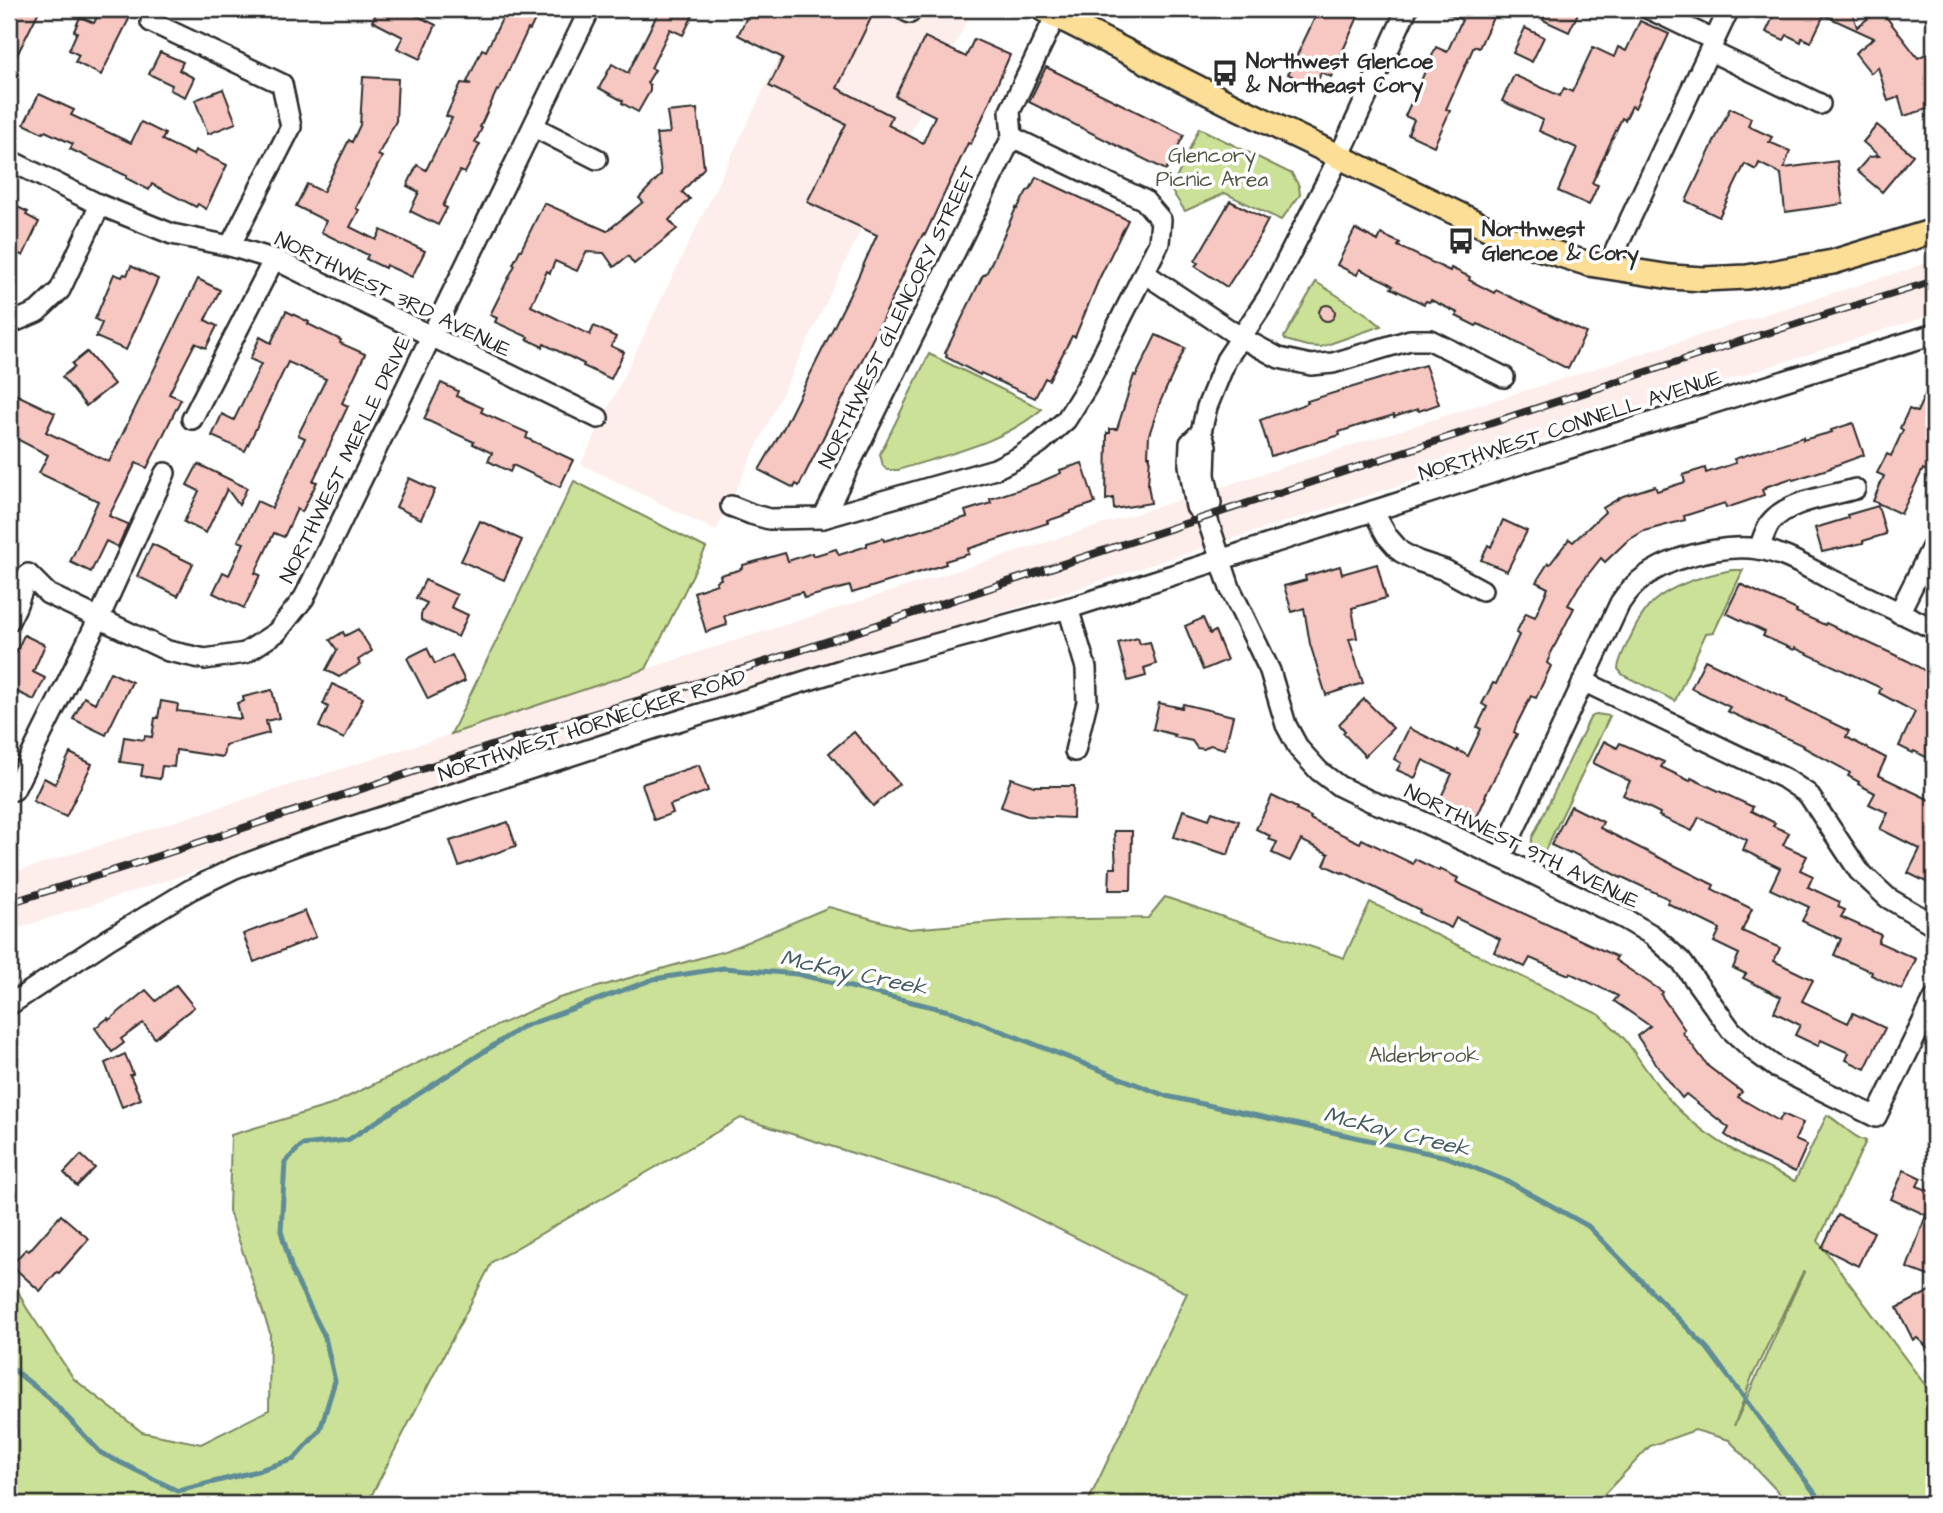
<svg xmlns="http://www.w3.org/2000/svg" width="1943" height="1513" font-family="'Architects Daughter',sans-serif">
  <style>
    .built { fill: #fdeeec }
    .green { fill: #cbe197; stroke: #7b8661; stroke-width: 2; fill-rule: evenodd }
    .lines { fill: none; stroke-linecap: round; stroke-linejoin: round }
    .stream { stroke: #5e8c96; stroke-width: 5 }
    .building { fill: #f7c7c1; stroke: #2b2b2b; stroke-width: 2 }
    .minor-casing { stroke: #2b2b2b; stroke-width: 24 }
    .major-casing { stroke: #2b2b2b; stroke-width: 28 }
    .minor { stroke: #fff; stroke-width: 19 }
    .major { stroke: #fcde96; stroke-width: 23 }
    .rail-casing { stroke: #2b2b2b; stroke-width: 8 }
    .rail { stroke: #fff; stroke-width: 5; stroke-dasharray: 16; stroke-linecap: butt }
    .labels { text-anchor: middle; stroke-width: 7; stroke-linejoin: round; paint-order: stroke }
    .poi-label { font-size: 21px; font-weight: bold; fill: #2b2b2b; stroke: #fff; text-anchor: start }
    .park-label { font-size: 21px; fill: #535846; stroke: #fff }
    .street-label { font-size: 21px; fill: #2b2b2b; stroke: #fff }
    .water-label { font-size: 23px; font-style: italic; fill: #445c61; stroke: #fff }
  </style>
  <rect width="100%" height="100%" fill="#fff"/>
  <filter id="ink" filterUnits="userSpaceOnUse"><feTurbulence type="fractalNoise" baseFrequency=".0143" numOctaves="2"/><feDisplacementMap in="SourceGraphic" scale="14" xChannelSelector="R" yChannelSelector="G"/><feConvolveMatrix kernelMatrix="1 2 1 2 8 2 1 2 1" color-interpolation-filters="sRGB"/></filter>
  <g filter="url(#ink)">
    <g class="built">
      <polygon points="803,9 973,9 859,234 716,531 581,464"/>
      <polygon points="1934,261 1934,314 9,931 9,874 451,734 646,669"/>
    </g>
    <g class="green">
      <polygon points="1199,128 1292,174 1299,186 1300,195 1281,220 1225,193 1185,211 1171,190"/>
      <polygon points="1316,282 1368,315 1381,326 1321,347 1307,346 1285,340 1284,337"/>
      <path d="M929,354L1042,409C1001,444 947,454 898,470H887L883,466L880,454Z"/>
      <polygon points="574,481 706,548 646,669 451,734"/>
      <path d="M1732,570H1743L1714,632L1706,633L1675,701L1623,675L1618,669C1619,658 1625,648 1630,638C1636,625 1643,611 1654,601C1675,583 1706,575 1732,570Z"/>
      <path d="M1596,714L1610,716L1542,857C1534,851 1531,848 1532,838L1590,718Z"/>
      <path d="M1165,897L1344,958L1370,902L1600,1015C1609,1024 1619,1032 1627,1042C1644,1066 1659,1090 1680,1111C1713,1143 1754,1162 1795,1181L1827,1115C1842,1123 1850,1136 1866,1141L1818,1241L1934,1397V1504H1787L1781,1495L1729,1440L1695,1430L1650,1446L1595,1504H1087L1187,1293L996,1198L741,1118L492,1262L367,1504H9V1273L26,1307L74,1379L142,1432L201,1444L269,1410L270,1333L229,1211L231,1135L331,1105L469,1038L559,998L728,950L829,907L909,929L1018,920L1148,918ZM1803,1272H1804L1734,1426L1752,1377Z"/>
    </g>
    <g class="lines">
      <polyline class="stream" points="9,1366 49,1398 101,1453 178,1491 257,1471 294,1459 320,1430 335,1381 325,1337 293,1273 281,1231 285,1162 302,1145 348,1140 522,1027 654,979 724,968 797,974 953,1012 1166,1096 1447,1157 1509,1182 1588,1226 1707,1348 1823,1504"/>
    </g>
    <g class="building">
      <polygon points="9,9 40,9 9,71"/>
      <polygon points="101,9 134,9 101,75 75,62 79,55 69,50 77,32 74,31 80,17 94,23"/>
      <polygon points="379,9 403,9 436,25 420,59 397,48 403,37 372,21"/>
      <polygon points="507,9 540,9 530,30 528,29 499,91 497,90 480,127 482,128 475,142 480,144 465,173 460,171 443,206 447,208 438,225 410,211 419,192 407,186 417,165 426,170 452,118 446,116 461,83 471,84 467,82 482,49 486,51"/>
      <polygon points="660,9 696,9 683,35 670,29 651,68 655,70 647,83 650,85 650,91 638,112 622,103 623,101 599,88 612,64 628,73"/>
      <polygon points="751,9 858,9 872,16 837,88 892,116 888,125 923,143 935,116 895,96 925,37 966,57 974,39 1010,55 971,144 968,143 925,235 923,234 910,259 887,310 799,486 796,484 794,488 759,470 784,427 853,288 877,235 807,202 846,124 769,86 783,58 738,35"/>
      <polygon points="1319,9 1360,9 1356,16 1358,17 1331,77 1321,72 1319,78 1314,76 1310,85 1288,74"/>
      <polygon points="1437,9 1497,9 1479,48 1474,46 1446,109 1450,111 1434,146 1408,134 1414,120 1405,116 1436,47 1447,52 1462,20"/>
      <polygon points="1548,9 1580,9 1569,32 1543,20"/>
      <polygon points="1777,9 1851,9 1857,27 1880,9 1918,58 1934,50 1934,107 1904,116 1899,97 1888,101 1878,67 1871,73 1855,53 1874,38 1824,15 1811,42 1802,38 1801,42 1787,35 1784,40 1766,32"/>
      <polygon points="1640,21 1669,34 1635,108 1632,106 1625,120 1622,118 1613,137 1592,183 1598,185 1589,205 1558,191 1577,148 1539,131 1543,120 1502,101 1514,75 1560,96 1564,88 1572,92 1593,47 1614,57 1618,47 1626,51"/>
      <polygon points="1525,28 1544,37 1532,62 1513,53"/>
      <polygon points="160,52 183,62 179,70 194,78 185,97 170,90 172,85 149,74"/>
      <polygon points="1046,67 1184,135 1166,170 1029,102"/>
      <polygon points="363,77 398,79 396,121 378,155 382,157 356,208 359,210 350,227 376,240 381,230 425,251 412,277 386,265 385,268 366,259 368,255 321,232 326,221 296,206 307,184 323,192 349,140 352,142 360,125"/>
      <polygon points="223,89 236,123 208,134 195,100"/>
      <polygon points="39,94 74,110 71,115 131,143 141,122 165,134 162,140 193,155 195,150 227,165 206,209 198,204 196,207 152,184 149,190 126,178 127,176 70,149 73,144 45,131 43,133 24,124"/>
      <polygon points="1730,108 1751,118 1748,126 1772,137 1769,142 1790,151 1784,168 1837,161 1843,204 1785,212 1781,174 1759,163 1756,170 1745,164 1719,217 1686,201"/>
      <polygon points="697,109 704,168 682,192 690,199 669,220 677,229 634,264 628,256 614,267 604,253 586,252 577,271 555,261 550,273 547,271 531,306 590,335 594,326 616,337 611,346 624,352 611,379 583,366 584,364 544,344 543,347 527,339 528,337 495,322 497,318 490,315 515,265 513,264 520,250 521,250 544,203 607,231 643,202 639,198 661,175 656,134 670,133 667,112"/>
      <polygon points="1877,125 1913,155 1882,192 1857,171 1869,157 1879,156 1863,142"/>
      <polygon points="1036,177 1128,220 1099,279 1075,337 1072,336 1049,380 1045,378 1035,398 981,373 980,375 946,357 947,354 945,353 983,275 985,275 988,270 1016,208 1017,209 1027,191 1030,190"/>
      <polygon points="1230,201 1268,220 1258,239 1227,287 1195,266 1198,263 1195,261"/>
      <polygon points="9,203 28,212 26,215 39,222 23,256 9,249"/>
      <polygon points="1355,229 1378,241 1381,234 1400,243 1398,246 1450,271 1451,268 1470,277 1469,280 1494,293 1496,290 1586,333 1568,369 1498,333 1478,324 1476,326 1456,316 1458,313 1431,300 1429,302 1426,301 1424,304 1391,288 1393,286 1387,282 1360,269 1357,275 1337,265"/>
      <polygon points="131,266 158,279 126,350 96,337 102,323 95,319 114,274 122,277 124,274 127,275"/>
      <polygon points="198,279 220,290 205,320 217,326 206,348 195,343 169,394 181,399 147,468 136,463 109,516 128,524 118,547 106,541 91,572 70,562 98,501 39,473 48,455 9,435 9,391 55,413 46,432 109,462"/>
      <circle cx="1327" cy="313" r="8"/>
      <polygon points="286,311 309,322 308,324 341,340 340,343 365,354 342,403 348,406 313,481 317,482 302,512 297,509 284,537 274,533 255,573 260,575 244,608 213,593 223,572 229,575 244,543 238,541 257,501 272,508 305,438 298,435 326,379 288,362 245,451 212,436 222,414 234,420 261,364 250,359 260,337 271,343"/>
      <polygon points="1156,335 1185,348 1160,402 1149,435 1148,456 1150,456 1148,485 1151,503 1114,509 1113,498 1106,500 1107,433 1110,433 1110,429 1117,429 1134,375 1136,376"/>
      <polygon points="87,352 114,384 86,406 62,377 74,367 72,364"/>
      <polygon points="1425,365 1439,404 1419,411 1418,409 1394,417 1394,415 1370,422 1339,432 1340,435 1271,456 1260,420 1308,403 1307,401"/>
      <polygon points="1934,375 1934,454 1927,471 1923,469 1901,514 1873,501 1884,476 1877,473 1887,454 1891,456 1903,430 1900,428 1909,409 1917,412"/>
      <polygon points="441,383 458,391 456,396 483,408 481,412 528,433 526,438 573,460 560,487 513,465 510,472 488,461 492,453 473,444 474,442 424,419"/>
      <polygon points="1853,423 1864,455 1831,467 1831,468 1793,480 1792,478 1765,487 1766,488 1762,490 1764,495 1744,502 1726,508 1725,503 1684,516 1685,520 1644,531 1627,541 1605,562 1601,558 1579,586 1568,605 1574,608 1551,653 1547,663 1551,666 1536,698 1531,696 1517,724 1514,732 1517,734 1485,796 1486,797 1477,817 1440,799 1452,774 1423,760 1415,778 1397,770 1401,763 1394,759 1409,728 1458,752 1458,750 1468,756 1481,729 1477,727 1487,707 1482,704 1493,683 1496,684 1519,635 1516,633 1526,613 1535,617 1548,588 1536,582 1548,563 1550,564 1569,539 1573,542 1605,512 1603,508 1623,496 1655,486 1657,491 1685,482 1683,475 1705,468 1706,473 1736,463 1734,459 1803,437 1803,440 1832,432 1831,430"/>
      <polygon points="1082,463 1095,503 1071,511 1071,513 1047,521 1048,523 968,549 969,554 945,561 946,564 852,593 850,586 804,598 802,592 724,616 727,625 706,632 694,592 717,584 716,581 721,579 720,575 739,570 743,567 743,565 785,553 788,561 812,553 813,556 836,549 839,555 867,546 867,543 883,538 884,541 967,517 965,511 991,503 990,499 1038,483 1061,473 1060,470"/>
      <polygon points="198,464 247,488 239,505 227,489 206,533 184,522 199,491 187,485"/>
      <polygon points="409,478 435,490 421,519 396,507"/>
      <polygon points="1878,506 1886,534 1863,541 1863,543 1822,552 1815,528 1848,518 1847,515"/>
      <polygon points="1503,520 1527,531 1507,571 1481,560 1488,545 1491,547"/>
      <polygon points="480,521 522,540 504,580 461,561"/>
      <polygon points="152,544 193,564 178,596 137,576"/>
      <polygon points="1377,564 1386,598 1352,608 1357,638 1349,639 1363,683 1326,695 1310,644 1304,608 1292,612 1284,586 1306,580 1305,576 1340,566 1342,574"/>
      <polygon points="425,580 457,595 451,607 468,615 458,637 421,620 421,614 427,603 416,598"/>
      <polygon points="1740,584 1797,610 1796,612 1825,625 1826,623 1908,661 1934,676 1934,761 1914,751 1913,753 1899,746 1915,712 1879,693 1881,688 1795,648 1794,650 1763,636 1765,632 1726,613"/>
      <polygon points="1203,618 1210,634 1215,631 1227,660 1203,670 1185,626"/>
      <polygon points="358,629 372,651 358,660 360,664 339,677 326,670 337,650 330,640 343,632 345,636"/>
      <polygon points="24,635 45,645 33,672 45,678 34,700 9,688 9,667"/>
      <polygon points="1138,638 1140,644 1150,642 1156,664 1144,668 1146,676 1128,681 1118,643"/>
      <polygon points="427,648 435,664 452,655 465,681 428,699 407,658"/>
      <polygon points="1705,660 1788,699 1787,701 1849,731 1846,737 1886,758 1878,775 1934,802 1934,886 1908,873 1920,849 1880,829 1888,813 1869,804 1875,793 1858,784 1859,782 1848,776 1850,773 1842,768 1803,747 1804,746 1727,711 1730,707 1691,688"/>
      <polygon points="110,672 132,682 106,735 73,719 84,697 95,703"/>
      <polygon points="332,684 363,698 344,739 319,727 328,707 323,704"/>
      <polygon points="272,690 279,718 266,721 269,733 225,745 223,757 176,750 174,767 162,766 160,779 141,776 143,765 120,762 124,737 144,740 145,736 152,737 155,718 158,718 161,701 178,704 177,711 241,719 237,703 244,701 243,697"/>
      <polygon points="1364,699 1393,728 1365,756 1343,733 1345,731 1339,724"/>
      <polygon points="1159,703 1182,708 1183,704 1233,716 1225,749 1210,745 1204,749 1197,748 1192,741 1174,737 1175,735 1153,729"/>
      <polygon points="854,732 899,784 873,806 829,753"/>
      <polygon points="1604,741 1617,748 1620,743 1664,762 1661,767 1690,781 1691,778 1753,807 1751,811 1775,823 1773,826 1789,833 1783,845 1807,856 1800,870 1813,876 1808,887 1840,902 1838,907 1845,910 1841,917 1881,935 1878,942 1916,959 1902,990 1871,975 1872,972 1834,955 1841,939 1802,921 1809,907 1770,889 1780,868 1743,850 1747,840 1699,817 1692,831 1659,816 1660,813 1623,795 1630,781 1593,763"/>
      <polygon points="70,753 92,764 66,817 33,801 44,778 55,784"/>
      <polygon points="699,765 708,791 670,805 673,813 654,820 642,784"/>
      <polygon points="1011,778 1034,786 1074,786 1073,818 1027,816 1001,807"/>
      <polygon points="1272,796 1297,808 1296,810 1311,817 1310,819 1318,823 1360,843 1362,839 1413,864 1415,859 1439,871 1440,869 1458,878 1456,882 1617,957 1615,960 1663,992 1661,995 1685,1030 1682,1032 1709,1067 1742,1092 1738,1097 1779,1121 1783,1114 1803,1123 1795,1140 1807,1145 1795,1172 1755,1154 1725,1135 1729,1128 1686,1094 1682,1098 1662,1072 1637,1036 1650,1026 1614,1001 1618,996 1570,973 1569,975 1530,958 1525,967 1494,952 1500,939 1456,918 1451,928 1419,913 1420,910 1343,872 1342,873 1324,865 1329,854 1301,840 1290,861 1272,853 1277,842 1268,839 1270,836 1256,829"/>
      <polygon points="1571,806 1603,822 1600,828 1714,885 1712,889 1752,909 1742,931 1780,948 1774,961 1813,980 1802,1001 1848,1023 1853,1013 1885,1028 1865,1069 1846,1060 1849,1053 1821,1040 1818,1046 1795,1035 1800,1025 1774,1012 1781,997 1743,978 1746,974 1733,968 1739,954 1714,942 1720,929 1667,903 1669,899 1622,877 1621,878 1571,852 1570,854 1551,845"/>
      <polygon points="1183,810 1209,819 1212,812 1239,821 1228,855 1174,837"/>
      <polygon points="508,822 516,846 459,866 450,841"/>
      <polygon points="1114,831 1132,831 1131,890 1109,890 1110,868 1116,868"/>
      <polygon points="305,911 316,937 254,962 243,934"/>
      <polygon points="176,985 194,1007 155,1038 143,1023 121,1039 124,1043 112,1052 95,1028 108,1018 109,1020 146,990 156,1001"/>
      <polygon points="125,1054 133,1074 130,1075 141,1099 122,1107 105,1063"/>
      <polygon points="81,1155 95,1168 77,1186 64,1173"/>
      <polygon points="1904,1170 1921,1178 1917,1186 1934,1193 1934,1278 1907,1268 1926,1215 1891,1199"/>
      <polygon points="61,1215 89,1239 59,1273 57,1272 40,1291 11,1265 26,1249 29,1251"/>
      <polygon points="1838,1215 1874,1232 1858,1266 1822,1248"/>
      <polygon points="1934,1289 1934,1353 1917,1338 1913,1340 1897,1308"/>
    </g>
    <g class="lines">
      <g class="minor-casing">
        <g id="minor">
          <polyline points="902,9 910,13 912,9"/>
          <polyline points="1407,9 1339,157 1268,297 1226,360 1207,407 1201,432 1190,443 1189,465 1196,507 1207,518 1230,588 1270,671 1286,725 1299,749 1319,771 1339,786 1370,801 1410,816 1501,858 1625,919 1652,935 1681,961 1731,1030 1754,1051 1777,1068 1876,1117 1934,999"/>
          <polyline points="1649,9 1714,40"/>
          <polyline points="151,22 282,84 291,127 230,246"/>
          <polyline points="1710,51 1820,104"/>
          <polyline points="534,127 597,159"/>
          <polyline points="9,160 100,205 172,234 230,246 276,260 598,418"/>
          <polyline points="1607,268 1729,9"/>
          <polyline points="1144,273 1240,337 1279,358 1311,365 1333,363 1410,340 1430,340 1504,377"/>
          <polyline points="9,324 37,312 60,290 100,205"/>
          <polyline points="192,419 274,259"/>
          <polyline points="1201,432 1206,446 1205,475 1211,503 1207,518"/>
          <polyline points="731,506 751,514 769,519 823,518 995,469 1019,457 1040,443 1066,420 1086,388 1159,243 1161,220 1144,200 1012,137"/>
          <polyline points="1373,511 1387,536 1401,552 1418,561 1445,570 1482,590"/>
          <polyline points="823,518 1012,137 1010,111 1056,15"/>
          <path d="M1759,549C1762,541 1765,530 1770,523C1788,500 1828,497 1855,489"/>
          <polyline points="1068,608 1086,668 1087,702 1075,751"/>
          <polyline points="1899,613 1934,543"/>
          <polyline points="9,621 16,607 28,574 48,594 168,651 205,659 245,653 277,632 304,598 590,9"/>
          <polyline points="1583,681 1784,778 1808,794 1859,871 1888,898 1934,925"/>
          <polyline points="14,790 99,618 165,473"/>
          <path d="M1501,858L1620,603C1635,580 1654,568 1679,559C1704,551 1732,545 1758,549C1782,552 1806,567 1828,578C1863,595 1899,612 1934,629"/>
          <polyline points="9,1005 109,939 190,890 235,868 302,843 649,730 844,669 1079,605 1573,447 1934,334"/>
        </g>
      </g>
      <g class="major-casing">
        <polyline id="major" points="1043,9 1230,104 1510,239 1589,264 1671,277 1703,279 1747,277 1833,262 1934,231"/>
      </g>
      <use href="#minor" class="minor"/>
      <use href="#major" class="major"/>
      <g class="rail-casing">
        <polyline id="rail" points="9,903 131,865 552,726 734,672 1735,343 1934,281"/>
      </g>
      <use href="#rail" class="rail"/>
    </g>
  </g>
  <defs>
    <g id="bus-bare" transform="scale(2.1)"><path d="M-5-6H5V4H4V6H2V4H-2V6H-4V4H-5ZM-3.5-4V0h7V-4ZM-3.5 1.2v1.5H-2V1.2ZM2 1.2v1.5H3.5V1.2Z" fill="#2b2b2b" stroke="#fff" stroke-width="2.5" paint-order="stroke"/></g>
  </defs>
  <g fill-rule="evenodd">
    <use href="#bus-bare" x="1225" y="73"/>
    <use href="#bus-bare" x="1461" y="241"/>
  </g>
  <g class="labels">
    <g class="poi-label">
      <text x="1246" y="68">Northwest Glencoe<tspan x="1246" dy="24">&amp; Northeast Cory</tspan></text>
      <text x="1482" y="236">Northwest<tspan x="1482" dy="24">Glencoe &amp; Cory</tspan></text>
    </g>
    <g class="park-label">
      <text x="1212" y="162">Glencory<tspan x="1212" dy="24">Picnic Area</tspan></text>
      <text x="1424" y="1062">Alderbrook</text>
    </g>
    <g class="street-label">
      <text transform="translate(393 294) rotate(26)" y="7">NORTHWEST 3RD AVENUE</text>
      <text transform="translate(897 317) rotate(-64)" y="7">NORTHWEST GLENCORY STREET</text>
      <text transform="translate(1570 425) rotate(-18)" y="7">NORTHWEST CONNELL AVENUE</text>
      <text transform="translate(345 459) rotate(-64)" y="7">NORTHWEST MERLE DRIVE</text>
      <text transform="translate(592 725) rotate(-18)" y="7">NORTHWEST HORNECKER ROAD</text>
      <text transform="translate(1522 846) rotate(26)" y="7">NORTHWEST 9TH AVENUE</text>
    </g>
    <g class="water-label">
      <text transform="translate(854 972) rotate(12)" y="8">McKay Creek</text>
      <text transform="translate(1397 1131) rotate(14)" y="8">McKay Creek</text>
    </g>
  </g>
  <rect width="1943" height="1513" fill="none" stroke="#fff" stroke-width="35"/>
  <rect x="18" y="18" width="1908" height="1478" fill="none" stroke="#2b2b2b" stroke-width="2.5" filter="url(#ink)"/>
</svg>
